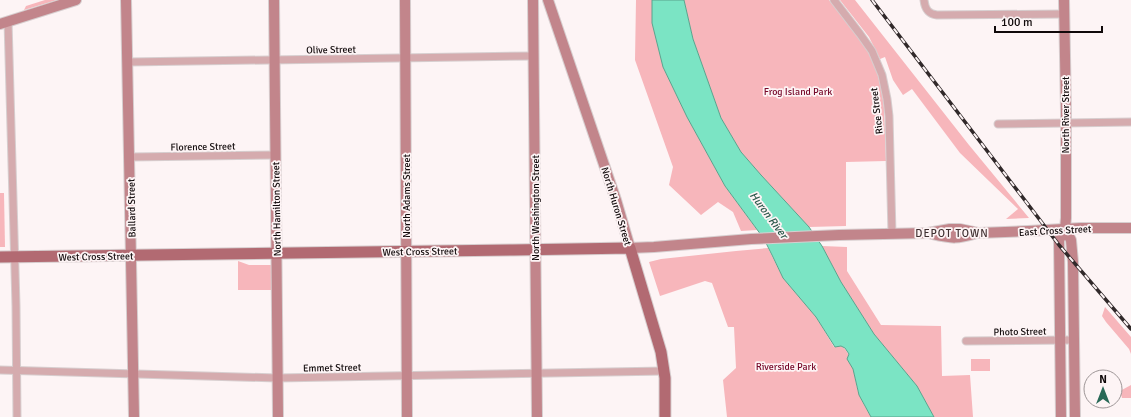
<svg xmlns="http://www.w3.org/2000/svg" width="1131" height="417" font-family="Signika,sans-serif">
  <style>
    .green { fill: #f7b6bb }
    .water { fill: #7be4c4; stroke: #5ba28c }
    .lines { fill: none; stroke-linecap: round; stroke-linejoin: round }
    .street-casing { stroke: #d7cecf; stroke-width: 9 }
    .secondary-casing { stroke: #d7cecf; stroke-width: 12 }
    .primary-casing { stroke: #d7cecf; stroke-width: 13 }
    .street { stroke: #d5abae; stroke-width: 7 }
    .secondary { stroke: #c2858b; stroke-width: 10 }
    .primary { stroke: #b26a72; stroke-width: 11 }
    .rail-casing { stroke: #31292a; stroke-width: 3.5 }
    .rail { stroke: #fdf4f5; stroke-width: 2; stroke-dasharray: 6; stroke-linecap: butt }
    .labels { text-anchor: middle; stroke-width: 3.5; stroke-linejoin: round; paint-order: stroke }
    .street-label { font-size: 10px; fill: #10090a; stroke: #fdf4f5 }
    .park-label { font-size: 10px; fill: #760829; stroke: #fdf4f5 }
    .water-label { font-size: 11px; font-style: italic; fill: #295749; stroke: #fdf4f5 }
    .neighbourhood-label { font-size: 11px; letter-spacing: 1px; fill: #3f2f30; stroke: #fdf4f5 }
  </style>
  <rect width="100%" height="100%" fill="#fdf4f5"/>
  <g class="green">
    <polygon points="45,0 57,0 24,10 26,6"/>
    <polygon points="636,0 652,0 652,23 663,67 687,117 725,186 757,230 741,231 733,212 718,202 701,215 669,185 673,167 635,60"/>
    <polygon points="684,0 829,0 866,48 876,68 882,92 884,108 886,161 846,162 846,226 809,227 761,175 741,152 721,118 693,39"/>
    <polygon points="840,0 855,0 969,145 1029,218 1006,219 1018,209 960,153 912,89 903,95 893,80 885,57 880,59 869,37"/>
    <polygon points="0,193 4,193 5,247 0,247"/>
    <polygon points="822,246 847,247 847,271 881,325 941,326 942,376 970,375 973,417 934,417 917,386 874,334 841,282"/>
    <path d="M768,248L783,278L816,317L834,347L841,346C854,353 854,381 859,394C862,402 867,410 871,417H727L723,380L736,368L734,327H728L712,283L705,281L660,296L649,262L661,259L736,251Z"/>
    <polygon points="238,261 249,265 273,265 271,273 271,290 238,290"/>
    <polygon points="1105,307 1131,337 1131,354 1129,349 1106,322 1102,316"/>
    <rect x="971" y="359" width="19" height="12"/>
    <polygon points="1131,385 1131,398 1122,398 1120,391"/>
  </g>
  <polygon class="water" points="652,0 684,0 693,39 721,118 741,152 761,175 809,227 822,246 841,282 874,334 917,386 934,417 871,417 859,395 853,369 847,359 849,354 845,348 841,346 835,347 816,317 783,278 773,257 764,239 725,186 687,117 663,67 652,23"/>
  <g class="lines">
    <g class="street-casing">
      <g id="street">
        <polyline points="834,0 860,34 872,51 882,75 887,99 889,116 892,234"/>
        <path d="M924,0C925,9 928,14 937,15L1064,14"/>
        <polyline points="8,21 16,306 17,417"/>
        <polyline points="128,62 533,56"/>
        <polyline points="998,124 1131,122"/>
        <polyline points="130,157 275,155"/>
        <polyline points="966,341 1074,340"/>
        <polyline points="0,370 277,378 665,371"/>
      </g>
    </g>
    <g class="secondary-casing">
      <g id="secondary">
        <polyline points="126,0 134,417"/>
        <polyline points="274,0 278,417"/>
        <polyline points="405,0 407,417"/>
        <polyline points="533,0 537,417"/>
        <polyline points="548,0 616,200 630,248 654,247 751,239 839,235 928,233 950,229 960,229 979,233 1028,231 1081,228 1131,228"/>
        <polyline points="0,24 76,0"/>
        <polyline points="1065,229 1071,240 1073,262 1075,417"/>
        <path d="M932,234C953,239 957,239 977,233"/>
        <polyline points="1061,417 1059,240 1065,229 1066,218 1066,112 1064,0"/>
      </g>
    </g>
    <g class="primary-casing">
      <polyline id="primary" points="0,257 513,250 630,248 661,352 665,378 665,417"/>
    </g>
    <use href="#street" class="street"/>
    <use href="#secondary" class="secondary"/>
    <use href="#primary" class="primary"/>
    <g class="rail-casing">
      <polyline id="rail" points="872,0 1059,245 1131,329"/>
    </g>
    <use href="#rail" class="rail"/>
  </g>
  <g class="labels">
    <g class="street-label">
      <text transform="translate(331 49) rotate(-1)" y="4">Olive Street</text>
      <text transform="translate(876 111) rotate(-97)" y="4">Rice Street</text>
      <text transform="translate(1065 115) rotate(-90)" y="4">North River Street</text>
      <text transform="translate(203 146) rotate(-1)" y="4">Florence Street</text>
      <text transform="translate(406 196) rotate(-90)" y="4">North Adams Street</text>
      <text transform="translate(617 206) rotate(73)" y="4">North Huron Street</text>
      <text transform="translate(131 208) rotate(-91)" y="4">Ballard Street</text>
      <text transform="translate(535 208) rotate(-90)" y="4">North Washington Street</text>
      <text transform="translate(276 209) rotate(-91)" y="4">North Hamilton Street</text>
      <text transform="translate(1055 230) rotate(-3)" y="4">East Cross Street</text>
      <text transform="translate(420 251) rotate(-1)" y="4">West Cross Street</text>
      <text transform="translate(96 256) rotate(-1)" y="4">West Cross Street</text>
      <text transform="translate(1020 331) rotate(-1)" y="4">Photo Street</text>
      <text transform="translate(332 367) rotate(-1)" y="4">Emmet Street</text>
    </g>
    <g class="park-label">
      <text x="798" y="95">Frog Island Park</text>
      <text x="786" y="370">Riverside Park</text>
    </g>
    <g class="water-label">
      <text transform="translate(769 215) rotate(53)" y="4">Huron River</text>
    </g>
    <g class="neighbourhood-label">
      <text x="952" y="237">DEPOT TOWN</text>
    </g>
  </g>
  <g transform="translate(1103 389)"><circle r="19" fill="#fdf4f5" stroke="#9e9697"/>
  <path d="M0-3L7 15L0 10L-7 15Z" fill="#296957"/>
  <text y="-6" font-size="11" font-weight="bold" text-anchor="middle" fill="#10090a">N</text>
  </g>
  <path d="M995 26v6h107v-6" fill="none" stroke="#10090a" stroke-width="2"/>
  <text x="1001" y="26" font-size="12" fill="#10090a" stroke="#fdf4f5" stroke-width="3" paint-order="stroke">100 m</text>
</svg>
